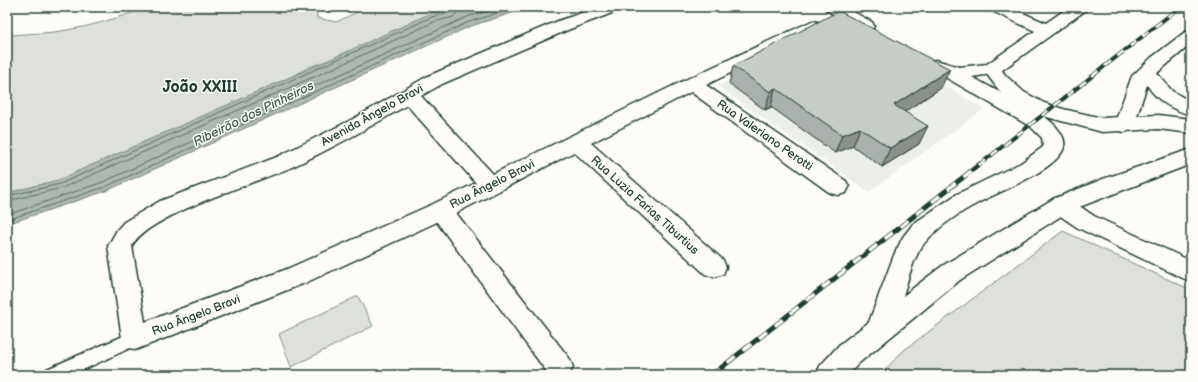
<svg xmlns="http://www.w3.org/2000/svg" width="1198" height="382" font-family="'Balsamiq Sans',sans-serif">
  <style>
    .built { fill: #eceee9 }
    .green { fill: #dde0db; stroke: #7e8e88 }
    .water { fill: #aeb8b1; stroke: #75877f }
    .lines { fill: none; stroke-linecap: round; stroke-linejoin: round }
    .shore { stroke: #586e66; stroke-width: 1 }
    .lane-casing { stroke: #1f3d34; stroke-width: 3 }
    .street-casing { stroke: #1f3d34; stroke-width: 3 }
    .primary-casing { stroke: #1f3d34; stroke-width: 3 }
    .lane { fill: #fdfcf7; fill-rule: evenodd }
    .street { fill: #fdfcf7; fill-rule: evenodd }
    .primary { fill: #fdfcf7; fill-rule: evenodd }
    .rail-far1-casing { stroke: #1f3d34; stroke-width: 4 }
    .rail-casing { stroke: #1f3d34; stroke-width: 5 }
    .rail-far1 { stroke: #fdfcf7; stroke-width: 2.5; stroke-dasharray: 8; stroke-linecap: butt }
    .rail { stroke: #fdfcf7; stroke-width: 3.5; stroke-dasharray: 10; stroke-linecap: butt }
    .wall { fill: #aab0ab; stroke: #1f3d34 }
    .shaded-wall { fill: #8b908b; stroke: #1f3d34 }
    .building { fill: #c6cdc7; stroke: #1f3d34 }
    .labels { text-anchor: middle; stroke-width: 3; stroke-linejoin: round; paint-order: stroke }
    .street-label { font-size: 12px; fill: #1f3d34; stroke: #fdfcf7 }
    .water-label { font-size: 13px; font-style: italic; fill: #435c53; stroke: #fdfcf7 }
    .district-label { font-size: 16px; font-weight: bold; fill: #1f3d34; stroke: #fdfcf7 }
  </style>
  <rect width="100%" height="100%" fill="#fdfcf7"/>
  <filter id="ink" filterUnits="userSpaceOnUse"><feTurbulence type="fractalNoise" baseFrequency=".025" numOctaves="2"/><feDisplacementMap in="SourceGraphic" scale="8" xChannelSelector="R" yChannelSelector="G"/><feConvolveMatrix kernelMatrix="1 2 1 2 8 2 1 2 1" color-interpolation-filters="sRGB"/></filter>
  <g filter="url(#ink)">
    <polygon class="built" points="840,22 984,109 869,192 717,86"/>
    <g class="green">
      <path d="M147,7H314L317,13V18L336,22L368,7H448L446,20L309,67L295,75L48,192L7,207V36C22,33 38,34 54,32C85,28 117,19 147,7Z"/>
      <polygon points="1063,231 1191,290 1191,375 880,375 903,351"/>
      <polygon points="358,296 373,326 291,367 279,334"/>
    </g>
    <polygon class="water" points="458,7 531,7 471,26 106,191 7,224 7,193 58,180 331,59 431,13"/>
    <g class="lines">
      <g class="shore">
        <polyline points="7,196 60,184 432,17 451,12 453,7"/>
        <polyline points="7,201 62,188 334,68 434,22 453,17 457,13 458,7"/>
        <polyline points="7,215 103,182 467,17 501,7"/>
        <polyline points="7,220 105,187 469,22 517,7"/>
      </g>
      <g class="lane-casing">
        <polygon id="lane" points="135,331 141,333 143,338 141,343 72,375 44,375 47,369"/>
      </g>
      <g class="street-casing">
        <g id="street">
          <path d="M599,7H622L620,10L570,29L442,84L421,96L493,174L685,80L812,21L818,22L820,26L818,30L706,85L846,181L849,187L846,193L838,195L830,193L691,92L591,143L723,260L726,267L723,274L714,277L705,274L574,152L456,213L569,358L573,367L569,375H549L437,222L305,283L135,350L126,346L122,338L108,246L117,230L124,222L160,201L277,157L353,119L428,76L558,21ZM407,105L476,183L433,204L287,269L145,322L132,246C147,215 257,183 292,167C331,149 370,127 407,105Z"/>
          <polygon points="824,7 844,7 872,22 874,26 872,30 866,31 860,30 826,10"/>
          <polygon points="988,7 1009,7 1046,23 1069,7 1088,7 1086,10 998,73 959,79 940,74 930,69 927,65 930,61 936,60 959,67 987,64 1035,31 990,10"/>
          <path d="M1191,31V44L1157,73L1172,91L1191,102V115C1173,110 1157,101 1147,85L1134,125L1131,130L1124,132L1117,130L1114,125L1132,76L1151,58L1185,32Z"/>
          <polygon points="1061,197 1069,199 1094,216 1191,261 1191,282 1078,228 1053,211 1050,205 1053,199"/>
        </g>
      </g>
      <g class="primary-casing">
        <path id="primary" d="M992,63L998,65L1006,76L1024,92L1044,103L1063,109L1102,118L1158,115L1191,119V133L1158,129L1102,132L1043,116C1053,122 1069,137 1063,150C1052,172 1000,191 978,203C961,212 942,224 929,238C914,252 909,277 903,296L942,266L1053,199L1103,179L1191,149V164L1069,211L960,280L859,363L848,375H816L820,366L839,345L869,322L894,255L903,237L913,224L957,194L1021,163L1043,147L1042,138L1031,127L940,74L937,70L940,66L946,64L952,66L1001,93L983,69L986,65Z"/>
      </g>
      <use href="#lane" class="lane"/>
      <use href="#street" class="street"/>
      <use href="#primary" class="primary"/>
      <g class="rail-far1-casing">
        <polyline id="rail-far1" points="979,165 1180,7"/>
      </g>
      <g class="rail-casing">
        <polyline id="rail" points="712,375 980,164"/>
      </g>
      <use href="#rail-far1" class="rail-far1"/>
      <use href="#rail" class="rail"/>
    </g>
    <polygon class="wall" points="733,66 941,88 905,111 919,144 882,167 853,146 835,153 771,107 765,110 729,84"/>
    <g class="shaded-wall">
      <polygon points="950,69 941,88 887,123 894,105"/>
      <polygon points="775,88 771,107 765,110 770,92"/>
      <polygon points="928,126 919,144 882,167 890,148"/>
      <polygon points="860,128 853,146 835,153 842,135"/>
    </g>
    <polygon class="building" points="839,11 950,69 894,105 928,126 890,148 860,128 842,135 775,88 770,92 733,66"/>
  </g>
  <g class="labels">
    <g class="street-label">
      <text transform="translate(372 115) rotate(-29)" y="4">Avenida Ângelo Bravi</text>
      <text transform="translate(765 135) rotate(35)" y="4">Rua Valeriano Perotti</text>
      <text transform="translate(492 184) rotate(-27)" y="4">Rua Ângelo Bravi</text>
      <text transform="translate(645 205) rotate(42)" y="4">Rua Luzia Farias Tiburtius</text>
      <text transform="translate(196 315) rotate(-21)" y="4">Rua Ângelo Bravi</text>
    </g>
    <g class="water-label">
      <text transform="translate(253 113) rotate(-26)" y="5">Ribeirão dos Pinheiros</text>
    </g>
    <g class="district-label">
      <text x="200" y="92">João XXIII</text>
    </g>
  </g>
  <rect width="1198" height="382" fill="none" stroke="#fdfcf7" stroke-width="24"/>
  <rect x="12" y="12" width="1174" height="358" fill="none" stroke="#1f3d34" stroke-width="1.5" filter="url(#ink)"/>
</svg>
